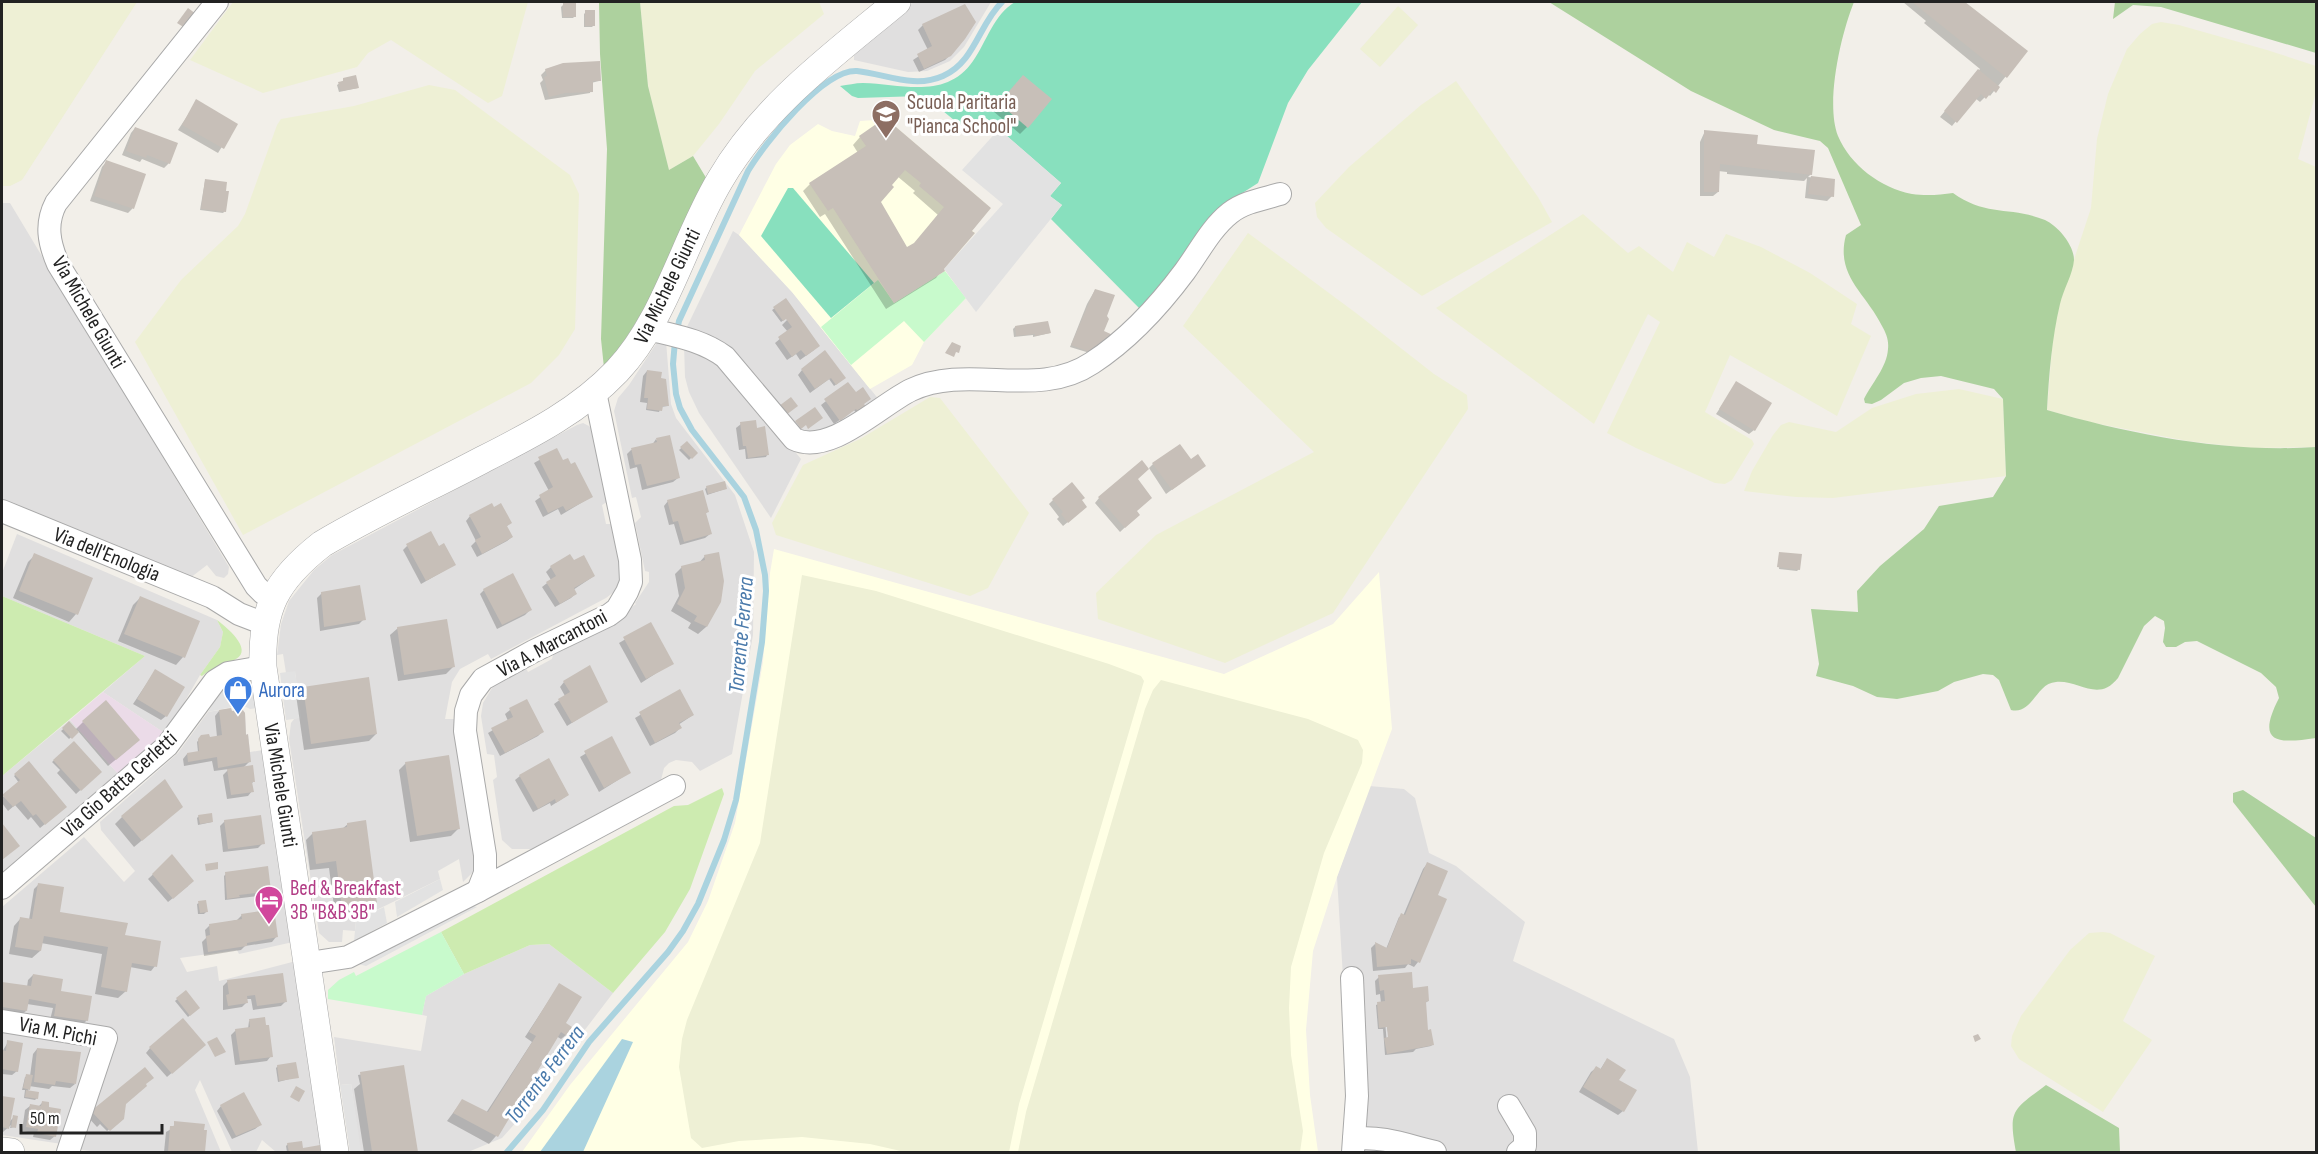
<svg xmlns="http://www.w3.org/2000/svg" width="2318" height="1154" font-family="'Sofia Sans Condensed',sans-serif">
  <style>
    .residential { fill: #e0dfdf }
    .industrial { fill: #ebdbe8 }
    .education { fill: #ffffe5 }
    .farmland { fill: #eef0d5 }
    .grass { fill: #cdebb0 }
    .forest { fill: #add19e }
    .park { fill: #c8facc }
    .pitch { fill: #88e0be }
    .parking { fill: #e2e2e2 }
    .water { fill: #aad3df }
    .shadow { fill: #0003; fill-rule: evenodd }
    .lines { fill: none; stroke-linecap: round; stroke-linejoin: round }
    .stream { stroke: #aad3df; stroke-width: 6 }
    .building { fill: #c7bfb8; fill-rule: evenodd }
    .minor-casing { stroke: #a9a9a9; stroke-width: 24 }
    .tertiary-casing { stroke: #a9a9a9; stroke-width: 28 }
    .minor { stroke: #fff; stroke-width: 22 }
    .tertiary { stroke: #fff; stroke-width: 27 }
    .labels { text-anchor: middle; stroke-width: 6; stroke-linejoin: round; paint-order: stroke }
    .education-label { font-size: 21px; fill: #785e54; stroke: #fff; text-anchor: start }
    .street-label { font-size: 21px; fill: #222; stroke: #fff }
    .shop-label { font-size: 21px; fill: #366cbe; stroke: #fff; text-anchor: start }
    .hotel-label { font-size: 21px; fill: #b23c85; stroke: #fff; text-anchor: start }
    .water-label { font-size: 22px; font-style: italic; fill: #4a7aab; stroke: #fff }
  </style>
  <rect width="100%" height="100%" fill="#f2efe9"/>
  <g class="residential">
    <polygon points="913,2 991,2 964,47 950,61 927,71 908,72 854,60 854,51"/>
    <polygon points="2,203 10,203 229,567 228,574 224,578 216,576 207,565 190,578 2,502"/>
    <polygon points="733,231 739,235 792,292 880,401 826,432 803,434 685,331"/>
    <polygon points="660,341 666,341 671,404 676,418 735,495 754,552 753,635 732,754 700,771 692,762 676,760 669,763 664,768 661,780 594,817 531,849 512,849 502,840 493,780 497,777 494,755 487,754 481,716 483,703 495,683 525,666 528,672 552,659 554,651 627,611 636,604 635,603 649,582 649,572 645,571 635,523 641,517 636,497 632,498 614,411 618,398 629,385 656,344"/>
    <polygon points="684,344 719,359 801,459 771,518 699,413 689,392 685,377"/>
    <polygon points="583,423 589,426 593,431 607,502 602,505 606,524 612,524 620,561 619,581 615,591 606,598 491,659 488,654 460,669 452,682 445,719 458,719 480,851 475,870 463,882 459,859 438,871 440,879 356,920 355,931 343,930 342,942 329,942 319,933 289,739 291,723 294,719 300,717 295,672 286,673 283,654 277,655 281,624 289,601 314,570 332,555 577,425"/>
    <polygon points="17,534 217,620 223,632 220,647 200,675 166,734 103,692 145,656 2,596 2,573"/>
    <polygon points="231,708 232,711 242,709 245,713 246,734 248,734 250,752 263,750 293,942 239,954 237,950 180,958 187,972 217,966 219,981 296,961 333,1152 276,1152 262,1140 256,1152 232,1152 200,1080 195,1090 221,1152 100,1152 83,1150 78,1148 116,1032 2,1012 2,907 84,837 124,882 135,871 101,830 100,822 178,753 208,712"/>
    <polygon points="70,720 119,775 2,875 2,776"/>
    <polygon points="1369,786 1404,789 1415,798 1429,853 1456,866 1525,922 1513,961 1674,1039 1690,1077 1698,1152 1351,1152 1350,1095 1337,877"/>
    <polygon points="549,944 613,993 558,1065 527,1110 502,1138 468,1152 360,1152 351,1084 340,1085 334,1037 421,1051 427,1016 422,1015 426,996 464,974 530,945"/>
    <polygon points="2,1029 97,1045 62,1144 2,1135"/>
  </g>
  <polygon class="industrial" points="103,692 166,734 119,775 70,720"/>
  <g class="education">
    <polygon points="875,120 879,122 882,120 886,122 889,121 991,208 972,230 975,233 944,269 966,298 924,342 912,365 870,389 792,292 739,235 776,164 790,145 818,124 832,131 855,136 860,121"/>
    <polygon points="774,549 1224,674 1333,624 1379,572 1392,729 1337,877 1313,951 1306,1030 1310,1095 1318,1152 522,1152 570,1085 688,942 708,901 735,823 763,662 770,573"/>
  </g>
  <g class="farmland">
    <polygon points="2,2 137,2 22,180 10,186 2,186"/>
    <polygon points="233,2 528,2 502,96 488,103 391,40 368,53 357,67 263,93 190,60"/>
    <polygon points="640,2 819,2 824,14 755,71 719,124 693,156 669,170 648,86"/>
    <polygon points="1398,6 1418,25 1380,67 1360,49"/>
    <polygon points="2161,22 2179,25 2267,50 2316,66 2316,92 2298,159 2316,167 2316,447 2248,448 2188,441 2089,422 2047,410 2053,336 2060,302 2091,208 2097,139 2108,94 2127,49 2140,34 2152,24"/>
    <polygon points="1456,81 1538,197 1552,222 1422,296 1326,228 1317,217 1315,203 1349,167 1421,105"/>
    <polygon points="429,85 455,90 570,175 579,194 575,329 559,355 531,383 243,535 135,342 181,280 238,226 245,214 277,125 281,119 354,106"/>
    <polygon points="1583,214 1628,253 1639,246 1673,272 1687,242 1714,257 1726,234 1761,247 1810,273 1857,304 1851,324 1871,336 1837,416 1730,355 1705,412 1752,440 1754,444 1732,480 1725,484 1715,483 1636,448 1607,433 1660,322 1648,314 1594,424 1436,308"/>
    <polygon points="1248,233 1356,313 1434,374 1467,395 1468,409 1333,613 1225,663 1098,619 1096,593 1156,535 1314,452 1183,326"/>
    <polygon points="1959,389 2003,399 2006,476 1833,498 1796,497 1744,491 1752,471 1773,435 1781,425 1789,422 1836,432 1872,408 1916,394"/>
    <polygon points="930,397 940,398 1029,513 988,588 970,596 776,535 772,523 803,465 860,439"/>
    <polygon points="802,575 876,591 1109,664 1141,676 1144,681 1019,1104 1009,1152 905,1152 870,1144 802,1137 739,1141 702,1148 691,1138 679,1067 682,1039 687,1020 760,843"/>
    <polygon points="1161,680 1308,719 1358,740 1363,750 1362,763 1324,853 1291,967 1289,1008 1291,1055 1303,1131 1300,1152 1018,1152 1026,1112 1145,709 1153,690"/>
    <polygon points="2103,932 2110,933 2155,956 2123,1021 2152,1040 2103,1112 2019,1059 2011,1046 2012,1036 2021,1016 2070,950 2089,933"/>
  </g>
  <g class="grass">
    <polygon points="2,596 145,656 2,776"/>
    <path d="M217,620C225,626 254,649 236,659C225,666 212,667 202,676L200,675L220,647L223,632Z"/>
    <polygon points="722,788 724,794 690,889 665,932 613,993 549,944 530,945 464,974 441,932 674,806 688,805"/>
  </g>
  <g class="forest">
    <path d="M599,2H640L648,86L669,170L693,156L708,181C676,244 649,313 604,368L601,339L607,149L600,54Z"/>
    <path d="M1549,2H1854C1841,34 1825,103 1838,136C1850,165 1881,188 1912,194C1925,196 1940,195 1953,193C1986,217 2011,206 2045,220C2058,226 2074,245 2074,260C2073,274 2063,290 2060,304C2052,338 2049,374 2047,410C2133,435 2226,453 2316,447V738C2276,744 2256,743 2279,698L2276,687L2261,673L2197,641L2185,642L2176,647H2166L2163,642L2165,628L2164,621L2155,616L2144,626L2118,678C2098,703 2080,680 2056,682C2036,683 2033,715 2011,710L1999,680L1993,675L1983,674L1954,682L1938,691L1897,699L1877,697L1853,686L1816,676L1819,664L1811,609L1858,612L1857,591L1880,566L1924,529L1939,506L1993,497L2006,476L2003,399L1994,389L1941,376L1921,378L1904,383L1881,400L1872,404L1865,403L1864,399C1872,383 1887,367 1888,349C1889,340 1886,333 1882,326C1866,293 1835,276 1846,235L1861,225L1828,148L1820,141L1774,130L1691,91Z"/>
    <polygon points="2115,2 2316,2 2316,53 2161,7 2133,5 2113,19"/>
    <polygon points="2243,790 2316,838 2316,907 2233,802 2233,793"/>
    <path d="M2046,1085L2119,1128L2120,1152H2016C2008,1109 2013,1110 2046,1085Z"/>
  </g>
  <g class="park">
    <polygon points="945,271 966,298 924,342 904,321 851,365 821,327 878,280 894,303"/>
    <polygon points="441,932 464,974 426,996 422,1015 328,999 328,990 339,980 354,972 356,976"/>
  </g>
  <g class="pitch">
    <path d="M1015,2H1362L1308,70L1288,103L1258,183L1233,199L1142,311L1051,219L1062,205L1050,196L1061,183L986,118L975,120L969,115L960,125L943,111L924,104L920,96L858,98L852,96L840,86C848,85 855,83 863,83C902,84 946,100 973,61C987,41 994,14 1015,2Z"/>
    <polygon points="788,188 793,188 874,283 831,318 761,236"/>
  </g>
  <g class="parking">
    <polygon points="999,129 1061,183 1050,196 1062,205 976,312 944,269 1003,204 962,170"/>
    <polygon points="295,671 301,718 286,720 280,673"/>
    <polygon points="242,680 253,688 258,708 250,709 242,705 208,712 224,684"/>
    <polygon points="440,879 443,890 397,917 395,902"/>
    <polygon points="469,905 477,907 366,966 358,964"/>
    <polygon points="384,907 387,923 354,941 356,920"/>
    <polygon points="351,1084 361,1152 350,1152 340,1085"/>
  </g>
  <polygon class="water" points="622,1039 633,1042 583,1152 540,1152"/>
  <g class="shadow">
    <polygon points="1903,2 1963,2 2026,51 1990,96 1988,94 1980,102 1975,98 1952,126 1940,117 1980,69 1924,23 1926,21"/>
    <polygon points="563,5 575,16 573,18 562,18 561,7"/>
    <polygon points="586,12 594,25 592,27 584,27 584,14"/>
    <polygon points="923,25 950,55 945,60 919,72 913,60 928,50 918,30"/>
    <polygon points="546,70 599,81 591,83 590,93 545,100 540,83 543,80 541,75"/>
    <polygon points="344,80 358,88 339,92 337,85"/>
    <polygon points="1016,84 1027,127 1020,134 993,111"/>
    <polygon points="197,101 236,124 218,153 178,130"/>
    <polygon points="135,128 169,163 164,168 142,159 140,162 122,155 131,133"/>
    <polygon points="1705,131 1756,145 1811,174 1808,177 1834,180 1832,196 1827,201 1805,198 1807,178 1804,181 1727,174 1727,172 1718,171 1718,192 1713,196 1700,196 1700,142"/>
    <path d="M860,137L989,208L936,278L886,309L825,214L820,217L803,191L810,184L858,153L853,145ZM897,176L915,191L913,193L938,215L913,246L907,249L879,202Z"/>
    <polygon points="106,162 144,175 132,209 128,213 90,201 102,167"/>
    <polygon points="205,181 225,211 223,213 200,210"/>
    <polygon points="1095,290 1093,354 1070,347 1087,304"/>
    <polygon points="786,300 814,350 800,360 796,354 787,360 775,343 788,332 782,325 789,318 788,317 781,322 772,310"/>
    <polygon points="1015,327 1050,333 1033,337 1033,335 1014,337 1013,329"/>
    <polygon points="802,370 842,380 834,386 829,379 810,393 798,375"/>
    <polygon points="647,371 659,383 668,406 661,407 659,412 646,410 647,403 640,402 643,376"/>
    <polygon points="1737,383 1754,430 1749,434 1716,414"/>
    <polygon points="848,384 862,404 858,416 854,410 834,424 821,405"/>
    <polygon points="741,424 755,429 767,455 766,457 746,459 745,449 739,450 736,428"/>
    <polygon points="656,439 678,478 673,482 642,490 637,467 630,469 627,454 631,450 652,445"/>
    <polygon points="687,443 696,453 689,460 679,450"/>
    <polygon points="557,450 563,462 591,497 561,515 558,509 543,517 535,501 549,491 534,463"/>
    <polygon points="1191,462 1204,466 1166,494 1149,468 1153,464"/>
    <polygon points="1136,479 1135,511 1138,515 1120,532 1095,503 1099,498"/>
    <polygon points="707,487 725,489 707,495 705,489"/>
    <polygon points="1053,500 1080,500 1081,511 1063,526 1057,519 1059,517 1049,504"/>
    <polygon points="668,501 707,512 705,515 710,534 705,538 680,545 674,524 669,525 664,506"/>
    <polygon points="470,516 510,523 506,527 512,537 507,541 477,557 471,546 476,541 466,521"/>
    <polygon points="407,546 438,548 454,565 421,584 403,550"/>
    <polygon points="1780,553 1799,569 1797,571 1779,569"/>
    <polygon points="35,555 91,578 76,614 69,622 13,598 28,562"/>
    <polygon points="705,556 720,602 706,627 698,634 688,628 691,623 671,611 679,596 675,574 682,567 698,564"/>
    <polygon points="573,562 594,576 573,590 575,594 571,598 555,607 542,587 551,580 546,572 551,567"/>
    <polygon points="484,590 530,610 525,615 497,629 480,594"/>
    <polygon points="322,593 364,619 359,624 320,631 317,598"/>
    <polygon points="140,598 198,622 183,657 176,665 118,641 133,605"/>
    <polygon points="651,624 672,663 641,683 619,643"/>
    <polygon points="398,628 453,667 446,674 398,681 390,635"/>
    <polygon points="155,671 166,716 161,720 133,704"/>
    <polygon points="564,682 606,701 567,726 554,704 565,696 560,687"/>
    <polygon points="303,688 376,734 369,741 304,750 296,695"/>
    <polygon points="680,691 693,715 678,725 680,728 675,733 650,746 635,718"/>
    <polygon points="526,701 542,732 538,736 500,756 488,733 508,721 505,714 510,710"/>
    <polygon points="219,711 244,736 250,761 243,768 254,781 251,784 252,791 248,796 227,799 223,775 229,769 214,771 212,761 184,766 183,759 187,754 198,752 197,742 202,736 209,739 217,737 215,716"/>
    <polygon points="83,722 131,747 108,766 78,731 69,739 61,731 69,724 75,730"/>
    <polygon points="611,738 629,773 599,792 580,757"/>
    <polygon points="74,743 100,772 76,794 57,773 60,770 52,762"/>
    <polygon points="29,763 61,811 40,828 31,817 28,820 15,805 8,811 2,803 2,798 19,783 14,776"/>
    <polygon points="406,763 459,828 451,836 410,842 399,770"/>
    <polygon points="520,776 568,795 551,806 550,803 533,812 515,780"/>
    <polygon points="173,814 134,847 115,824 122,817"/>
    <polygon points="199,816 212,822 198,825 197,818"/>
    <polygon points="225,821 263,843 258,848 223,852 220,826"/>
    <polygon points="348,824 375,903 368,910 335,914 329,868 310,870 306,840 313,833 342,829"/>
    <polygon points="172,857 188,886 168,902 148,879"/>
    <polygon points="1427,864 1436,896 1418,962 1414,967 1408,964 1405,968 1373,971 1371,948 1375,944 1386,949 1399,917 1403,916 1423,869"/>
    <polygon points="226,874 270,890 265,895 225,900 224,876"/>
    <polygon points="39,884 57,917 123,940 155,966 151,971 130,967 126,991 118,998 95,994 102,954 41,943 40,951 32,958 9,954 14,926 21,918 29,920 34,889"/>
    <polygon points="199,903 206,912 204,914 198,914 197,904"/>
    <polygon points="242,915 276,937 272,942 245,946 241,950 204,956 202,942 206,938 205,930 209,926 237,920"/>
    <polygon points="33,975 59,993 87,1020 82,1025 50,1020 53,1008 27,1004 26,1011 21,1015 2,1012 2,983 27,987 28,980"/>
    <path d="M1379,977L1412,989L1428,1001L1424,1004L1427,1031L1433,1044L1431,1046L1416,1049L1413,1052L1385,1055L1383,1029H1378L1376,1005L1381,1003L1380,994L1376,995L1375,981ZM1384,1008L1390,1045H1387Z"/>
    <polygon points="228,981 285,1002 281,1006 253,1010 251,999 246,999 246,1003 242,1007 223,1010 223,986"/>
    <polygon points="559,985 566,1035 561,1039 556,1036 496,1136 489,1144 447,1121 462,1101 486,1113 532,1042 525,1037"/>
    <polygon points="185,992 198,1008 188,1017 175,1001"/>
    <polygon points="249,1021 264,1027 271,1056 267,1061 235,1065 231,1035 236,1030 248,1029"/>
    <polygon points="8,1042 17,1071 12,1075 2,1074 2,1052"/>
    <polygon points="150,1048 199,1049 167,1077 146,1053"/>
    <polygon points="37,1049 75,1084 70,1088 52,1086 49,1089 29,1086 28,1092 37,1098 35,1100 24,1098 25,1090 22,1090 25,1077 30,1076 33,1054"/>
    <polygon points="1605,1062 1617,1080 1623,1111 1618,1115 1579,1092 1591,1072 1596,1068 1600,1070"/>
    <polygon points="278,1066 297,1077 278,1082 276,1068"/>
    <polygon points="403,1067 416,1152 364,1152 354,1089 360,1084 358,1075"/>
    <polygon points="144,1084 124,1104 122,1118 107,1131 100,1124 97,1127 87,1116 92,1112"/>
    <polygon points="2,1097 13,1099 9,1122 14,1117 15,1127 10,1128 11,1125 3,1132"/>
    <polygon points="43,1102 55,1136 50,1140 33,1137 34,1133 22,1131 25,1110 30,1106 38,1107"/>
    <polygon points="221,1106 260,1125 255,1129 232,1139 217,1111"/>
    <polygon points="175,1122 206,1131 204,1152 164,1152 166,1132 173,1128"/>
    <polygon points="288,1144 302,1150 318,1147 319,1152 287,1152 286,1146"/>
  </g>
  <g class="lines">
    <g class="stream">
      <path d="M677,331L679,321L748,171C765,143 823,69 857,71C886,74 914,89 943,76C975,62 979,24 1002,2"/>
      <polyline points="507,1152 543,1110 589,1042 668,952 683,931 698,904 724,840 736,800 762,642 766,591 765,575 756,530 744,497 692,430 680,408 676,394 673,364 675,341"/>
    </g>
  </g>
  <g class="building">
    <polygon points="1912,2 1965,2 2028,51 2007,78"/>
    <rect x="563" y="3" width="13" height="14"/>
    <polygon points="965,4 976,22 965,39 951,56 924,69 917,54 932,46 922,24"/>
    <polygon points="188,8 196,14 185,28 177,23"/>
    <rect x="585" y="10" width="10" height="16"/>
    <polygon points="600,61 601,81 593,81 593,92 565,93 549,97 544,77 547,76 545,69 563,63"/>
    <polygon points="1978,69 2000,87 1996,93 1993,90 1986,99 1981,94 1957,123 1944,111"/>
    <polygon points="356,75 359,88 341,91 338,82 343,81 343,78"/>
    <polygon points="1023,75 1052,99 1028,128 999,103"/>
    <polygon points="196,99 238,124 224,149 182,125"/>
    <path d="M882,120L885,123L889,121L991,208L972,231L975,233L944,269L945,271L894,303L833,208L828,211L809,183L866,146L859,136ZM905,170L921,183L919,186L944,207L914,243L907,247L881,202L894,187L892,185Z"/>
    <polygon points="135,127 178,143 170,164 147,155 146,158 126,151"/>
    <polygon points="1704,130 1758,135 1757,144 1815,150 1812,175 1720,164 1719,192 1704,192"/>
    <polygon points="106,160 146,174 134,209 94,196"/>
    <polygon points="1811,176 1835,179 1834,197 1808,194"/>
    <polygon points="205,179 227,182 226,191 229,191 226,212 201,209"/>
    <polygon points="1095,289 1115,295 1107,316 1109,319 1104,331 1115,336 1092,353 1071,345"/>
    <polygon points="786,298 820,346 806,356 801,350 792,357 778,337 792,327 786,319 783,321 773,307"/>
    <polygon points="1048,321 1051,333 1035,336 1035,334 1016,336 1015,326"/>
    <polygon points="952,342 961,346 959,353 956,352 954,357 945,353"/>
    <polygon points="825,350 846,378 836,385 831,378 815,389 801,369"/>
    <polygon points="647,370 662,372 661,378 666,379 669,406 663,406 662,411 647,409 648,398 644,398"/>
    <polygon points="1736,381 1772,403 1755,431 1719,409"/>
    <polygon points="848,382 856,392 863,387 871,399 864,404 868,409 860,415 856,409 840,421 824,399"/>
    <polygon points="791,397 798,406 786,415 779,406"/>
    <polygon points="815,407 823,418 808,429 806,425 801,429 795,421"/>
    <polygon points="756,420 757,428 765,426 769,455 748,458 746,446 743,446 740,422"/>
    <polygon points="670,435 680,478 647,486 641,464 635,465 631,448 657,442 656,438"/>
    <polygon points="687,441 698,453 692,459 680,447"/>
    <polygon points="1180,444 1191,459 1198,454 1206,466 1172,490 1152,463"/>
    <polygon points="557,448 563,460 568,458 571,464 575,462 593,497 566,511 563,506 548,513 539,495 553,487 538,457"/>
    <polygon points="1142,460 1149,469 1138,479 1152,498 1137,511 1140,515 1125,528 1098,497"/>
    <polygon points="725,481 727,489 708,494 706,486"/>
    <polygon points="1072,482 1085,498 1082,500 1087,507 1068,523 1061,514 1063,512 1052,499"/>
    <polygon points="703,490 709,512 706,513 712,534 684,542 678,521 673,522 667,500"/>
    <polygon points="492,503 494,507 501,503 512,523 507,526 513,537 482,554 475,540 481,537 469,515"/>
    <polygon points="431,531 439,546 444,543 456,565 426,581 406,544"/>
    <polygon points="719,552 724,581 721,602 707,627 694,621 697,616 677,604 685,588 681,566 705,560 704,555"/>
    <polygon points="1779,552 1802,554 1800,570 1777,567"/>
    <polygon points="34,553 93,578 78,615 19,591"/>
    <polygon points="570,554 574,560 584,555 595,576 574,588 577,594 560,604 546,582 556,576 550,566"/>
    <polygon points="513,573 532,610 502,625 483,589"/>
    <polygon points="360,585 366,620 324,627 321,592"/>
    <polygon points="140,596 200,621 185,658 124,634"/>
    <polygon points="447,619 455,667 404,675 397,627"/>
    <polygon points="651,622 674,664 646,679 623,637"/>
    <polygon points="590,665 608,702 572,723 558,699 570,692 563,681"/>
    <polygon points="155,669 185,687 167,717 137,699"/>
    <polygon points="369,677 377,734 311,744 303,687"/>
    <polygon points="680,689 694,715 679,723 682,728 655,743 639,712"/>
    <polygon points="527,699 544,732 505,753 491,728 513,717 509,708"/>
    <polygon points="106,700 140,740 116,760 82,721"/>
    <polygon points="231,708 232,711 242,709 245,713 246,735 248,734 251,762 218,768 217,757 188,762 187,753 199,751 198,739 201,735 209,734 210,737 222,735 219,710"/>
    <polygon points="69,721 79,732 72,739 62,728"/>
    <polygon points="612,736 631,773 604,788 584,751"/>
    <polygon points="74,741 102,772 81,791 53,760"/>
    <polygon points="449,755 460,829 417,836 405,762"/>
    <polygon points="549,758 569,795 556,803 555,799 538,809 519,775"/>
    <polygon points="29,761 67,807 45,825 36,814 33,816 21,801 13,807 2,795 20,780 14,774"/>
    <polygon points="253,765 255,782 252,782 254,792 231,795 227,769"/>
    <polygon points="165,779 183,807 142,841 121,816"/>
    <polygon points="212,813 213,822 200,824 198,815"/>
    <polygon points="261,815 265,844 228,849 224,820"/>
    <polygon points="366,820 377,903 342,908 336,861 316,864 312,832 347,827 347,823"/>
    <polygon points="2,823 20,846 2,860"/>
    <polygon points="172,854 194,881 173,899 152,874"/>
    <polygon points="218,862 218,869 206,871 205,864"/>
    <polygon points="1427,862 1448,871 1438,895 1447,899 1420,963 1411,959 1411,964 1377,967 1375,942 1387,948 1401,913 1405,915"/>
    <polygon points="268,866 271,891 239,895 240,897 227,899 225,872"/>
    <polygon points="38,883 64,887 60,912 128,923 125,935 161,941 157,967 132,963 127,992 101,987 108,947 44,936 41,951 15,947 20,917 32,919"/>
    <polygon points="206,900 208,912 200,913 198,901"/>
    <polygon points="274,909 278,937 247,943 247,946 208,952 206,936 210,935 209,924 242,919 241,914"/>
    <polygon points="1412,972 1413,988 1428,986 1429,1001 1426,1002 1428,1030 1431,1029 1434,1045 1387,1054 1384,1038 1388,1037 1387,1027 1379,1028 1377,1002 1385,1001 1384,990 1380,991 1378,975"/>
    <polygon points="283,973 287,1002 257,1006 255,995 247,996 248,1003 228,1006 226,995 229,994 227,980"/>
    <polygon points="33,974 63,979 61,991 92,996 88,1021 54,1016 56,1004 29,999 27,1011 2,1007 2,982 31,986"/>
    <polygon points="559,983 582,997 566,1023 572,1027 567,1036 561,1032 498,1137 453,1113 462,1099 488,1112 536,1036 529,1032"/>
    <polygon points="186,990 200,1008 190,1016 176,998"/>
    <polygon points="265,1017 266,1025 269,1025 273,1057 240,1061 235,1029 250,1027 249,1019"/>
    <polygon points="183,1018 206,1045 172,1074 149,1047"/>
    <polygon points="1978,1034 1981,1039 1975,1042 1973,1036"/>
    <polygon points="217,1037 226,1052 215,1057 207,1042"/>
    <polygon points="7,1040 23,1043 18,1072 2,1069 2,1050 6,1051"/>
    <polygon points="37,1048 81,1052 76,1084 56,1081 55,1085 34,1082"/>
    <polygon points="1607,1058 1626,1070 1619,1080 1637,1090 1624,1112 1583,1087 1596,1066 1601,1069"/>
    <polygon points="296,1062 299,1078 279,1081 277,1065"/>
    <polygon points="404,1065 418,1152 372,1152 360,1072"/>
    <polygon points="145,1067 154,1078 146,1084 147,1086 126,1104 124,1119 110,1131 91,1111"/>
    <polygon points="26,1074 33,1075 30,1090 23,1088"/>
    <polygon points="296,1086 305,1091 299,1102 290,1097"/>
    <polygon points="26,1090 39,1092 38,1099 25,1097"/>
    <polygon points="244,1092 262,1125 236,1136 220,1105"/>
    <polygon points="2,1096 15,1098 9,1129 2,1127"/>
    <polygon points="42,1101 49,1102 49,1107 61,1109 56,1137 37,1133 38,1129 26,1127 30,1104 41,1106"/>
    <polygon points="13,1115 18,1116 16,1128 11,1127"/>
    <polygon points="174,1121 205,1124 204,1130 207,1130 205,1152 168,1152 170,1126 174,1126"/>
    <polygon points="302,1141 303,1148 320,1145 321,1152 289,1152 287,1143"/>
  </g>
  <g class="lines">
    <g class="minor-casing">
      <g id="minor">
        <path d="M217,2L56,203C45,224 49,243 58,264L256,586L263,593L274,597"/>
        <path d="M648,329C676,336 702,340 725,357L794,439C830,456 880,405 911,390C969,363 1037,400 1092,363C1129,339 1159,306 1185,271C1199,252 1211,228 1230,213C1244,202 1263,199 1280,194"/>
        <polyline points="2,511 212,597 239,614 265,624"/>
        <polyline points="2,888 167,746 215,681 228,673 263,667"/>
        <polyline points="478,891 485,873 485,855 465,731 466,711 471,695 483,679 534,651 609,615 617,609 627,592 631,582 630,560 595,392"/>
        <polyline points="309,963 348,957 478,891 674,786"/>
        <polyline points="1352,978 1357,1096 1353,1152"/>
        <polyline points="2,1021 106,1038 68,1152"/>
        <polyline points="1509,1106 1525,1133 1525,1146 1518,1152"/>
        <path d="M1354,1139C1381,1135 1409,1146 1435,1152"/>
      </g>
    </g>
    <g class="tertiary-casing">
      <g id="tertiary">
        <polyline points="2,1151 11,1152"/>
        <path d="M335,1152L263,667C261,608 276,580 322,544C374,513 429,488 482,460C531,435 579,411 617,371C665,321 684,240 720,180C763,106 832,56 897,2"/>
      </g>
    </g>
    <use href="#minor" class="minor"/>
    <use href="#tertiary" class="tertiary"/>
  </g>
  <defs>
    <g id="school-pin" transform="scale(1.5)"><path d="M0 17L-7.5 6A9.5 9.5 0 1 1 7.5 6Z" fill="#8d6e63" stroke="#fff"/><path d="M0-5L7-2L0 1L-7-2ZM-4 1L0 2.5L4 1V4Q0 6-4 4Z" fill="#fff"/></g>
    <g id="shop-pin" transform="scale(1.5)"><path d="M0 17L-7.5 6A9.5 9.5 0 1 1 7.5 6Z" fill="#3f7fe0" stroke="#fff"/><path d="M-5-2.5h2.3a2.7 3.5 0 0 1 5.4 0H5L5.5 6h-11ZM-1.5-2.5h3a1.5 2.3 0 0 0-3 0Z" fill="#fff"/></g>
    <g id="hotel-pin" transform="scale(1.5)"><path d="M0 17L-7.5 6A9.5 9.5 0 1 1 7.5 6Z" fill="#d1479c" stroke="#fff"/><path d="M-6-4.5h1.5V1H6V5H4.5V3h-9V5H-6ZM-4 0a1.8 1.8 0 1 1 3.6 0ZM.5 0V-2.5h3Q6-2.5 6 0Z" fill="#fff"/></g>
  </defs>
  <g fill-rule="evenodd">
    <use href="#school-pin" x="886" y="114"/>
    <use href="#shop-pin" x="238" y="690"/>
    <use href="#hotel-pin" x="269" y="900"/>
  </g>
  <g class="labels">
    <g class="education-label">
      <text x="907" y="109">Scuola Paritaria<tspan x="907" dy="24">"Pianca School"</tspan></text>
    </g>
    <g class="street-label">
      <text transform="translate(667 286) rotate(-64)" y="7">Via Michele Giunti</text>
      <text transform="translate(89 312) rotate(60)" y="7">Via Michele Giunti</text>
      <text transform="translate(107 554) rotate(22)" y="7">Via dell'Enologia</text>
      <text transform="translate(552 643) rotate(-28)" y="7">Via A. Marcantoni</text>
      <text transform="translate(119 784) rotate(-42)" y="7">Via Gio Batta Cerletti</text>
      <text transform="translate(281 785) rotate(81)" y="7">Via Michele Giunti</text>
      <text transform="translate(58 1031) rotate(11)" y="7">Via M. Pichi</text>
    </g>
    <g class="shop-label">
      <text x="259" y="697">Aurora</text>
    </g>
    <g class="hotel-label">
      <text x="290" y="895">Bed &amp; Breakfast<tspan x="290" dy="24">3B "B&amp;B 3B"</tspan></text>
    </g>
    <g class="water-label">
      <text transform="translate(740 635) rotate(-85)" y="8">Torrente Ferrera</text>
      <text transform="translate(544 1074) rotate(-53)" y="8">Torrente Ferrera</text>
    </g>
  </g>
  <rect width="2318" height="1154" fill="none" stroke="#222222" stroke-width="6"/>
  <path d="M21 1124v9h141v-9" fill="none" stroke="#222222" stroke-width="3"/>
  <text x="30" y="1124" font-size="18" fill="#222222" stroke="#ffffff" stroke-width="4.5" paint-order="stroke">50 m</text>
</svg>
